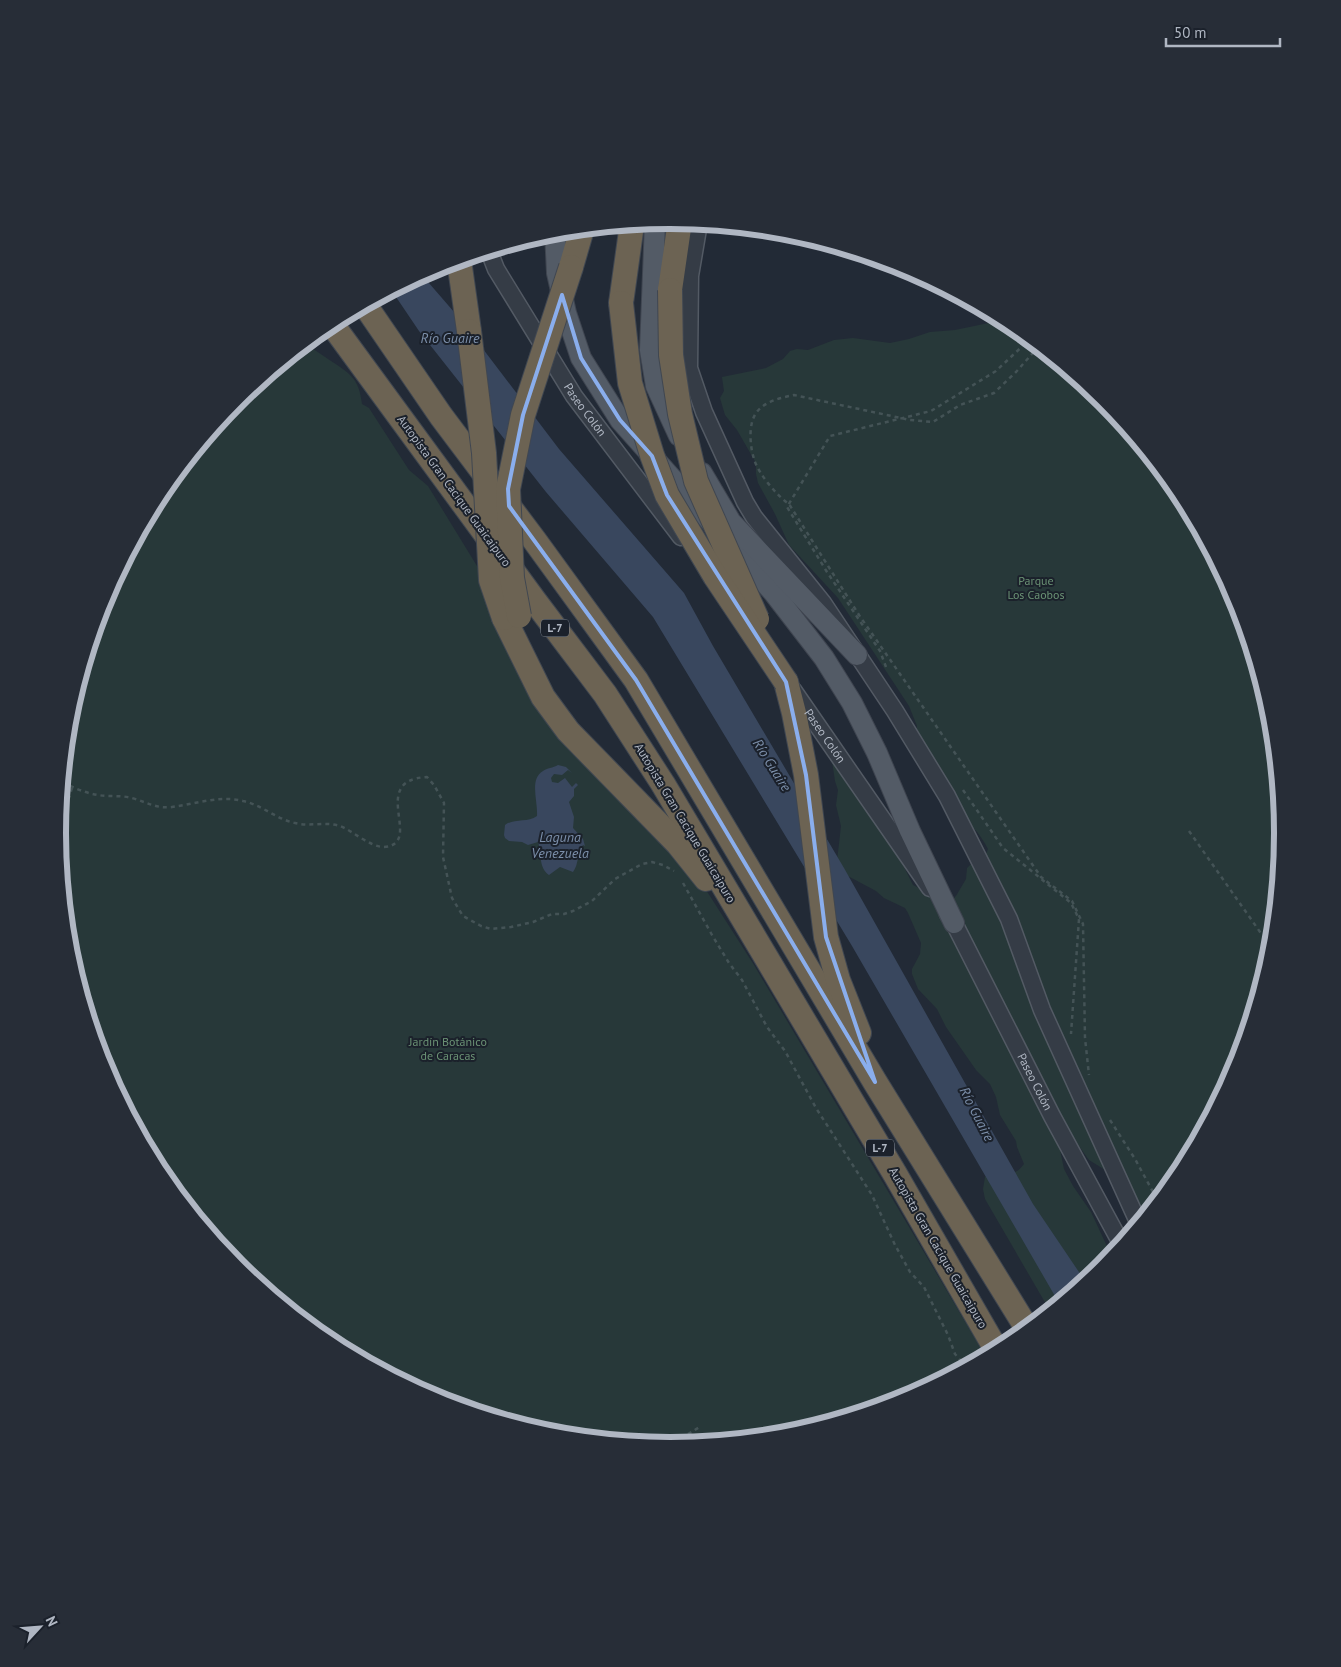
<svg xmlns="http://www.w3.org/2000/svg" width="1341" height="1667" font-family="'PT Sans',sans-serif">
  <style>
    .green { fill: #273839 }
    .water { fill: #39475e }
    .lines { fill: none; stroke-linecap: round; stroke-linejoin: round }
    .minor-casing { stroke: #535a64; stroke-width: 19 }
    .major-casing { stroke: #3f4550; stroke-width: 22 }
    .highway-casing { stroke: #404751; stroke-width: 26 }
    .path { stroke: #445356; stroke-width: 2.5; stroke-dasharray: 4 4; stroke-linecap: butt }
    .minor { stroke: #353c46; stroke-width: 16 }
    .major { stroke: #535b66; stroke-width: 20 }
    .highway { stroke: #6c6353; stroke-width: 24 }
    .highway-bridge-casing { stroke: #404751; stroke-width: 26; stroke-linecap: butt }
    .highway-bridge { stroke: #6c6353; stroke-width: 24 }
    .marked { fill: none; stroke: #8aaeed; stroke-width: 4; stroke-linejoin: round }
    .labels { text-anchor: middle; stroke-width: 4; stroke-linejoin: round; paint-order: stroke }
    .shield { fill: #1b212b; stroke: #838a95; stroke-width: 1 }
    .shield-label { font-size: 11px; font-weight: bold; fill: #b0b7c3 }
    .street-label { font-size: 12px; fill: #b0b7c3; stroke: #1b212b }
    .park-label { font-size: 12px; fill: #6a9174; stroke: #1b212b }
    .water-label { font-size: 14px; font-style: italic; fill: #7b8ea9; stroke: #1b212b }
    .rim { fill: none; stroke: #b0b7c3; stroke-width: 6 }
  </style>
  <rect width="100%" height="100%" fill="#222a36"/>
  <g class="green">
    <path d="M1003,320L1011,324L1104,400L1180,493L1237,599L1272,714L1283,833L1272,953L1237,1068L1180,1174L1144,1218L1110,1173L1089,1160L1071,1135L1058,1140L1064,1169L1073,1186L1091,1212L1112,1257L1104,1267L1050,1311L985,1199L983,1189L985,1177C1003,1171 1011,1181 1024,1164L1017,1147L1016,1141L1000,1115L996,1097L990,1084L976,1070L946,1027L937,1009L918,989L912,974V969L920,954L921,943L908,913L905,908L884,898L876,891L846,875L837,861L841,826L836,805L838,790L835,781L832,761L836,758L881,821L913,885L949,903L956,896L966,879L967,868L972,863L986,854L988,849C982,838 975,826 963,821C958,819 952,819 947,817L945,783L939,766L930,759L916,736L917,726L909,706L838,598L789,545L775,514L758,483L756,474V463L737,430L725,415L720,398L724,391L722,377L766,368L783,359L790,351L797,349L808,350L834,340L853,338L890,343L909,339L930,332L955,330Z"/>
    <path d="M305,344C313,349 321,354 328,359C349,373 359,377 362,404L369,408L409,470L428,486L477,566L492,598L523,679L672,846L708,893L754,965L986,1357L905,1400L790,1435L670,1446L551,1435L436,1400L330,1343L237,1267L161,1174L104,1068L69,953L58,833L69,714L104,599L161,493L237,400Z"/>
  </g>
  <g class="water">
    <polygon points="422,275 461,320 559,449 684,593 713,646 844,868 1033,1204 1083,1278 1085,1282 1059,1303 852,946 653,617 546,492 419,331 392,291"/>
    <path d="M558,765L566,767L572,773L568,770L562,775L554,774L551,778L552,782L558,783L565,778L572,787L576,783L578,785L574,789V796L569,802L574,817L573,828L583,839L585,846L583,845C577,852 579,864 573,872L560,867L549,875C538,867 542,853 538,842L528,845L522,842L509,841L505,838L504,835L505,825C514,818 527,823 537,816C538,801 529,779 543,771C547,768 553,768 558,765Z"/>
  </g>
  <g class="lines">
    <g class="minor-casing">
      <g id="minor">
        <polyline points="699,223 690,276 689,368 704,412 745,502 754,517 823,603 895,711 947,796 1009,919 1042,1010 1139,1224"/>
        <path id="s1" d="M489,251L496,269L574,396L681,537"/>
        <path id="s2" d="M793,690L930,888"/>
        <path id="s3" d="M948,914L954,923L1052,1116L1122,1245"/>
      </g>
    </g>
    <g class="major-casing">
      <g id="major">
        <polyline points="655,222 650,350 656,386 679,436"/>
        <polyline points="555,232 557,273 566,313 581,358 620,420 773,592 824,658 852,703 877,753 910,831 954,923"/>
        <polyline points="702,473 731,522 857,655"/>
      </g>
    </g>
    <g class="highway-casing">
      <g id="highway">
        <polyline points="459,260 469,331"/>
        <polyline points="571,267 582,229"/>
        <polyline points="670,290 680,221"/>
        <polyline points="621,303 632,224"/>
        <polyline points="365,305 441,416 535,541 636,680 875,1082 1028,1330"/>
        <polyline points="331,323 534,600 605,694 663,784 895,1174 997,1351"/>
        <polyline points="504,618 543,697 568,731 678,844 706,879"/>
        <polyline points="786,682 794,713 806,775 826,937 838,980 859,1033"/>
      </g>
    </g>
    <g class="path">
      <path d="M1039,346L1016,372L994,393L960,405L933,422L910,420L794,395C780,398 765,401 756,413C748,425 750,446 754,459C758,473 777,496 789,504L859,615L1041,877L1072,901L1083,924L1085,1038L1089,1075"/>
      <polyline points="886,667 880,651 827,572 787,507 830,436 931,411 996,371 1030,339"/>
      <path d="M63,782C73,788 86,793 98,795C109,797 121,795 132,798C146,802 157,809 172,807C195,804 220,795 243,801C262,805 276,819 295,823C310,827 325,821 340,826C353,831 370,847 384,847C425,844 367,780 427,777L434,785L444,803L443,857L452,898L463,916L481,926L491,929L511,927L533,922L552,914H564L573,911L592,901L615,879L642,864L652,862L663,865L674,871"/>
      <path d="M1279,787C1269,807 1271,826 1282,845"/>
      <polyline points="963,790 1003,848 1071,903 1079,919 1071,1034"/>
      <polyline points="61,803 69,798 72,788"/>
      <polyline points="1189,831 1272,949"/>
      <polyline points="683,883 712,935 729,963 742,980 767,1027 785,1051 816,1108 872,1195 895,1245 910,1272 924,1287 948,1335 955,1354 966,1367"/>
      <polyline points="1110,1120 1135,1159 1158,1201"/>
      <path d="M650,1444C670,1446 684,1437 701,1426"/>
    </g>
    <use href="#minor" class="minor"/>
    <use href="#major" class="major"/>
    <use href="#highway" class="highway"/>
    <g class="highway-bridge-casing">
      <g id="highway-bridge">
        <polyline points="670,290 671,355 680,414 696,481 757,619"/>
        <polyline points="621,303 630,383 652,455 667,495 715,576 786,682"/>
        <polyline points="469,331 484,453 491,580 504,618"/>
        <polyline points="519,616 512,578 508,489 523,415 571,267"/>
      </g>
    </g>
    <use href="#highway-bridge" class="highway-bridge"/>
  </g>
  <path class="marked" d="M562,295L581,358L620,420L652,456L667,495L786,682L806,775L826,937L875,1082L636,680L509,506L508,489L523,415Z"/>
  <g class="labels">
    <g class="shield">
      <rect x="541" y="619.5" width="28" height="17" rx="4"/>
      <rect x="866" y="1139.5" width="28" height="17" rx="4"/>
    </g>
    <g class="shield-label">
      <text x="555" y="632">L-7</text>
      <text x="880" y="1152">L-7</text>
    </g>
    <g class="street-label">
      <text dy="4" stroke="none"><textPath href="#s1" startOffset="186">Paseo Colón</textPath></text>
      <text transform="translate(454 491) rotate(54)" y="4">Autopista Gran Cacique Guaicaipuro</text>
      <text dy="4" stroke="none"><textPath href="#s2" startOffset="56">Paseo Colón</textPath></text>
      <text transform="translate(685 823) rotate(59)" y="4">Autopista Gran Cacique Guaicaipuro</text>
      <text dy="4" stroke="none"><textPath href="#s3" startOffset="189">Paseo Colón</textPath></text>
      <text transform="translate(938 1248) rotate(60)" y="4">Autopista Gran Cacique Guaicaipuro</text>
    </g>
    <g class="park-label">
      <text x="1036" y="585">Parque<tspan x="1036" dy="14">Los Caobos</tspan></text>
      <text x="448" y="1046">Jardín Botánico<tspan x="448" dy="14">de Caracas</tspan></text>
    </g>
    <g class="water-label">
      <text x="450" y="343">Río Guaire</text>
      <text transform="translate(772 765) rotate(58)" y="5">Río Guaire</text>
      <text x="560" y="842">Laguna<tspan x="560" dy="16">Venezuela</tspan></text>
      <text transform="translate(977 1114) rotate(63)" y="5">Río Guaire</text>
    </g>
  </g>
  <path d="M0 0H1341V1667H0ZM66 833a604 604 0 1 1 1208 0a604 604 0 1 1-1208 0Z" fill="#272d37" fill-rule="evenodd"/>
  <path class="rim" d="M66 833a604 604 0 1 1 1208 0a604 604 0 1 1-1208 0Z"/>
  <g transform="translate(40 1627) rotate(64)" stroke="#1b212b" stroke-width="4" paint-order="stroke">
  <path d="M0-4L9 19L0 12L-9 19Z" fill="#b0b7c3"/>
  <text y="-8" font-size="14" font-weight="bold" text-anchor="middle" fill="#b0b7c3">N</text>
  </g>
  <path d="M1166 38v8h114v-8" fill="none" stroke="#b0b7c3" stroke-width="2.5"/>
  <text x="1174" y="38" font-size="15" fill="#b0b7c3" stroke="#1b212b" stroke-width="4" paint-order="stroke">50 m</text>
</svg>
